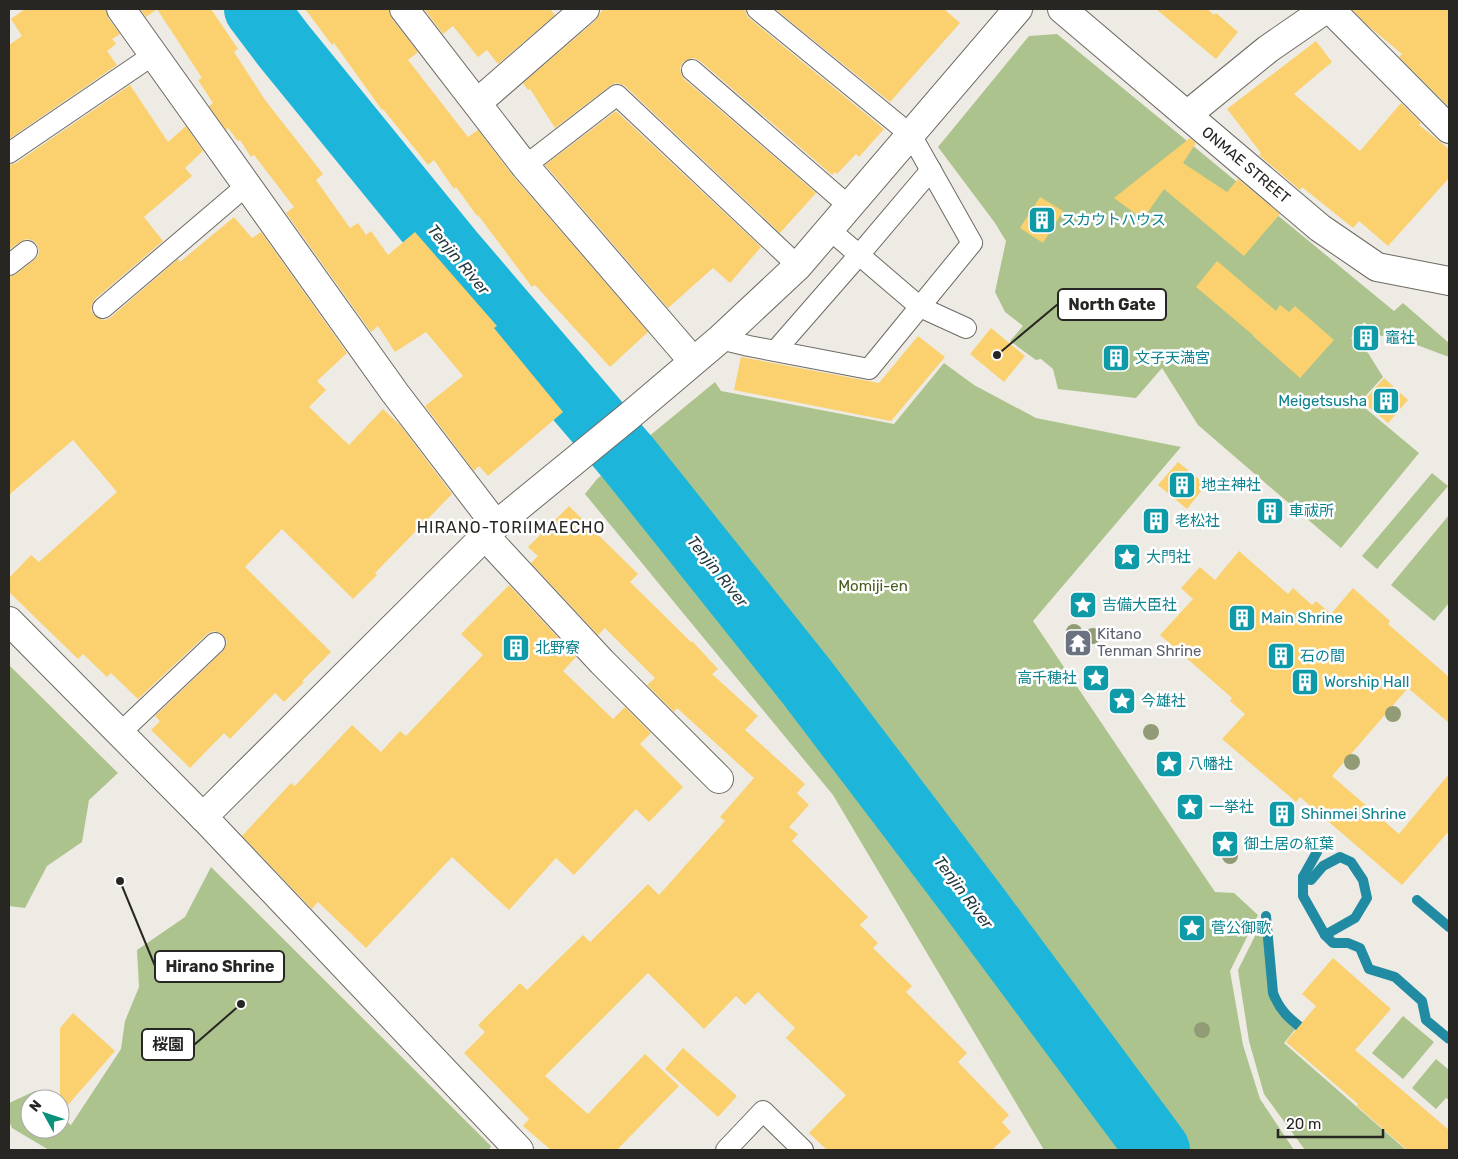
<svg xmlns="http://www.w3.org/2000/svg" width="1458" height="1159" font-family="Rubik,'Noto Sans JP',sans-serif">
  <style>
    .green { fill: #acc38d }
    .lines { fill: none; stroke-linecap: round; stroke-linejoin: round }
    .stream { stroke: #208ba3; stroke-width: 10 }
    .river { stroke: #1db6da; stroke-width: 64 }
    .building { fill: #fad16e }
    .service-casing { stroke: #6d6a64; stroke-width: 22 }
    .minor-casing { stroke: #6d6a64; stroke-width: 30 }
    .tertiary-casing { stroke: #6d6a64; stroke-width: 30 }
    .service { stroke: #fff; stroke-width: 20 }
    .minor { stroke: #fff; stroke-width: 28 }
    .tertiary { stroke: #fff; stroke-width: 28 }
    .tree { fill: #919c76 }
    .labels { text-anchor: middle; stroke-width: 5; stroke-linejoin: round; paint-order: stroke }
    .street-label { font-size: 15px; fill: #272623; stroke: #fff }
    .culture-label { font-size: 15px; fill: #0d838f; stroke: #fff; text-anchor: start }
    .park-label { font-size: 15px; fill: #455c1c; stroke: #fff }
    .worship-label { font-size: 15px; fill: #5b616d; stroke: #fff; text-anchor: start }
    .water-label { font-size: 16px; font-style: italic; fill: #233a41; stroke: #fff }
    .neighbourhood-label { font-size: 16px; letter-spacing: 1px; fill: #272623; stroke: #fff }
    .leader { fill: none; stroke: #272623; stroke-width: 2 }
    .callout-dot { fill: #272623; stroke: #fff; stroke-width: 2 }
    .callout { fill: #fff; stroke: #272623; stroke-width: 2 }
    .callout-label { font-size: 16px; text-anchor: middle; font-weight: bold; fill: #272623 }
  </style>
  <rect width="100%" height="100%" fill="#eeebe4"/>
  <g class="green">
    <polygon points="1057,34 1394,311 1403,303 1449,343 1449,357 1393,336 1381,336 1364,322 1351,338 1368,353 1383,377 1359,403 1419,453 1341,548 1198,425 1162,368 1136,398 1058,389 1053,369 1041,359 1036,360 1010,341 1023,326 1005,312 995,292 1006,241 995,223 938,147 1029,36"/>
    <polygon points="944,363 974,385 1036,418 1181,447 1033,621 1215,892 1234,893 1258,915 1230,971 1243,1045 1260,1099 1294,1150 1044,1150 833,795 585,494 597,479 715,382 721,391 894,424"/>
    <polygon points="1432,473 1448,486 1377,569 1362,556"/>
    <polygon points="1449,515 1449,603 1434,621 1391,585"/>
    <polygon points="9,665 118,773 89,800 82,842 47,866 25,908 9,906"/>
    <polygon points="211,867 491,1146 489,1150 49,1150 12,1128 9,1121 9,1103 35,1091 42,1099 30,1099 30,1129 60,1129 60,1116 71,1125 121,1049 125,1021 139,987 137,950 185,917"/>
    <polygon points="1264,918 1270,994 1279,1013 1297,1027 1284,1043 1406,1150 1305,1150 1264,1094 1249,1041 1238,970"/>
    <polygon points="1403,1016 1434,1042 1403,1079 1372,1053"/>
    <polygon points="1436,1059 1449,1070 1449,1100 1446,1098 1436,1109 1412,1088"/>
  </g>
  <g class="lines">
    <g class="stream">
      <polyline points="1317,852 1303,877 1303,896 1325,935 1333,943 1348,943 1360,948 1369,969 1395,977 1422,1001 1426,1020 1449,1039"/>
      <polyline points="1303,877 1311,880 1323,866 1340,857 1351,862 1363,880 1367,898 1355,918 1325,935"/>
      <polyline points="1417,900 1449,927"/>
      <path d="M1266,916L1273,993C1281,1014 1293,1021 1310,1035"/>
    </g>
    <polyline class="river" points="256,9 284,46 451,251 628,458 806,681 970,897 1158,1150"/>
  </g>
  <g class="building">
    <polygon points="25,9 106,9 108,18 120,34 112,39 116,44 107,51 117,65 9,139 9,45 22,36 11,19"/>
    <polygon points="140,9 211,9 238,49 234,52 265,100 323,174 316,180 350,228 358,223 366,235 371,231 388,255 415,232 497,326 494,328 563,412 488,476 479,466 474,471 425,406 463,376 426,332 395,352 378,326 371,332 286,213 294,207 254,155 251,157 240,140 238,141 228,128 226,130 209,106 213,103 198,80 202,78 157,9 146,17"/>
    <polygon points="305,9 389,9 392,19 418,52 408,60 468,137 478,130 513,176 648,332 610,367 535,285 532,287 478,215 477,216 456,187 454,189 434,160 428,165 383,109 382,110 334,43 332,45"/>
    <polygon points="424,9 550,9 555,15 498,64 487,50 478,57 453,26 443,34"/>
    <polygon points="603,9 745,9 746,14 749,18 884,129 859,157 856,154 837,174 835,172 832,175 700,61 694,58 689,59 683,62 680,68 681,74 684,79 816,193 780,233 625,86 621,84 615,83 610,86 555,128 530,89 528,90 523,83 595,21"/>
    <polygon points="775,9 944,9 960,23 890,102"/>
    <polygon points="1156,9 1207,9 1214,15 1216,13 1238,32 1216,59"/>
    <polygon points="1352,9 1449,9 1449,107 1399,57 1402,54 1366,24"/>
    <polygon points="1316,41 1332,62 1294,94 1360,151 1401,103 1421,123 1419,125 1449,149 1449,178 1388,246 1359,221 1353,228 1302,187 1300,190 1259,155 1261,153 1227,109"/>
    <polygon points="130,85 168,142 186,126 203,151 185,168 192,176 144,217 163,241 95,299 92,305 91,311 94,315 100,319 106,320 111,317 178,259 180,262 234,217 252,238 261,232 347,353 317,381 326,390 309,407 349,445 383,409 400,425 452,494 375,573 377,575 353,599 282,529 245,567 331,652 302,681 304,682 284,702 275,693 230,739 224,733 190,768 151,730 160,721 155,716 223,651 226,646 227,641 223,635 218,632 213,631 207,634 138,699 111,673 107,677 83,654 78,659 9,592 9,578 31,555 39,562 117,492 73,440 9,495 9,277 16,274 34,260 38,256 39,250 36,243 32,240 26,239 20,242 9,250 9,165 16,163"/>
    <polygon points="616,111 761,247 730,283 713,268 668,308 545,165"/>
    <polygon points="1190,138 1196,143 1183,163 1227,192 1238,179 1280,214 1244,256 1164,189 1143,219 1114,198"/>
    <polygon points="1040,197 1063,211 1043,243 1020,228"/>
    <polygon points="1217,261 1276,311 1280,305 1289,312 1295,306 1334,340 1300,378 1253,336 1253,335 1196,287"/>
    <polygon points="991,328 1025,356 1004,382 970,354"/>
    <polygon points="918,336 945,357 891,421 734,390 741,357 879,383"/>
    <polygon points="1384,378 1408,400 1388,423 1363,402"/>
    <polygon points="1178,462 1206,485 1187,509 1158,485"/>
    <polygon points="569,506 638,574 630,582 691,642 692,641 718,669 712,674 758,716 745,730 805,784 797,793 809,805 789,827 798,834 792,841 868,917 860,925 878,943 873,948 912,986 906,992 967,1053 958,1062 1009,1115 1002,1122 1011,1132 992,1150 827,1150 809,1133 846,1095 786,1038 795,1028 758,992 745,1005 736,996 704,1029 648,973 545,1076 588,1114 645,1054 679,1086 617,1150 551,1150 523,1126 529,1119 464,1053 485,1032 478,1025 520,983 527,990 583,935 590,942 648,884 659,895 725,821 720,817 754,778 677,708 674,712 647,685 655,678 605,628 598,635 531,563 538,556 528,547"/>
    <polygon points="1239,551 1288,594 1293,588 1312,605 1316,601 1331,614 1353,588 1390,621 1388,624 1449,677 1449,723 1408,688 1332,776 1399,834 1449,774 1449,831 1402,885 1300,797 1296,802 1222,739 1245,714 1230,701 1232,698 1160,635 1193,599 1181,588 1200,567 1215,580"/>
    <polygon points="509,585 576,657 563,671 613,719 625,707 651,733 640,744 683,787 649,822 636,809 574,875 556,858 509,910 452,857 366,948 318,902 312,909 242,836 291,783 295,786 352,725 381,752 400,731 406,736 483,655 461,634"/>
    <polygon points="1333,958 1391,1009 1355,1050 1449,1130 1449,1150 1407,1150 1357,1106 1358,1104 1286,1042 1316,1006 1302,994"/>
    <polygon points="73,1013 115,1051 60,1114 60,1028"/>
    <polygon points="683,1048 737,1096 718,1117 665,1069"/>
  </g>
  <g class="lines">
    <g class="service-casing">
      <g id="service">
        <polyline points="692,70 850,207"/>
        <polyline points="9,153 153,55"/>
        <polyline points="525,166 617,95 798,266"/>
        <polyline points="830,230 920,307 966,328"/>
        <polyline points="9,265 27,251"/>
        <polyline points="103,308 246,186"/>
        <polyline points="720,339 749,346 869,369 972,243 911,135 757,9"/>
        <polyline points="776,350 859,255 931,170"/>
        <polyline points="120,733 215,643"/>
        <polyline points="726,1150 763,1111 803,1150"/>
      </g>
    </g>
    <g class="minor-casing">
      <g id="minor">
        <polyline points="121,9 395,393 496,525"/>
        <polyline points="404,9 525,166 693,361"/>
        <polyline points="1330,9 1449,129"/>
        <polyline points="477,103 585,9"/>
        <polyline points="1187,115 1268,49 1326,9"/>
        <polyline points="485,536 602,662 719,779"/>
        <polyline points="9,621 208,822 519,1150"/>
      </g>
    </g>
    <g class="tertiary-casing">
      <g id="tertiary">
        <polyline points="1062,9 1320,228 1377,267 1449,281"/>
        <polyline points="203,817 496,525 628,417 720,339 798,266 1018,9"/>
      </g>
    </g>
    <use href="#service" class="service"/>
    <use href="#minor" class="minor"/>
    <use href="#tertiary" class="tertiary"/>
  </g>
  <g class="tree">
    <circle cx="1074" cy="632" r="8"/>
    <circle cx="1093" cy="636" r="8"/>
    <circle cx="1393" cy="714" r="8"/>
    <circle cx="1151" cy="732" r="8"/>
    <circle cx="1352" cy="762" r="8"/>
    <circle cx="1230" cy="856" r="8"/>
    <circle cx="1202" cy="1030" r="8"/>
  </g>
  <defs>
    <g id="building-square" transform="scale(1.4375)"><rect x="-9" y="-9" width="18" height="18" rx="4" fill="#0f9aa8" stroke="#fff"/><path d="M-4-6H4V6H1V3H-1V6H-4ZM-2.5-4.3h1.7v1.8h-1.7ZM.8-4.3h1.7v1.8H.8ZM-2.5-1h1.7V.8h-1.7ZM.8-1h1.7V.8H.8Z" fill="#fff"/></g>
    <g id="sight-square" transform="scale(1.4375)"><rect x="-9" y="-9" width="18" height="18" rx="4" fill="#0f9aa8" stroke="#fff"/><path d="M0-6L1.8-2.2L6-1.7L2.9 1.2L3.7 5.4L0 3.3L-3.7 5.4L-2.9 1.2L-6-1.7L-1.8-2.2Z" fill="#fff"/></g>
    <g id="temple-square" transform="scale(1.4375)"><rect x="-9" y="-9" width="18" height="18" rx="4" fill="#6b7280" stroke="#fff"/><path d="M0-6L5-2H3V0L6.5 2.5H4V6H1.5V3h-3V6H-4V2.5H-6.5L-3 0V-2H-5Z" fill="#fff"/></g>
  </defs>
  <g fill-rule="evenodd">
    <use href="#building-square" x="1042" y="220"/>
    <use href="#building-square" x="1366" y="338"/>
    <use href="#building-square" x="1116" y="358"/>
    <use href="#building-square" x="1386" y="401"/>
    <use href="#building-square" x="1182" y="485"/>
    <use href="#building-square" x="1270" y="511"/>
    <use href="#building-square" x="1156" y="521"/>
    <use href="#sight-square" x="1127" y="557"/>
    <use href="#sight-square" x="1083" y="605"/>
    <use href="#building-square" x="1242" y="618"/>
    <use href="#temple-square" x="1078" y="643"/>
    <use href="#building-square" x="516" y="648"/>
    <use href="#building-square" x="1281" y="656"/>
    <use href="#sight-square" x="1096" y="678"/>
    <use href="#building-square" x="1305" y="682"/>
    <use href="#sight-square" x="1122" y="701"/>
    <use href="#sight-square" x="1169" y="764"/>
    <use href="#sight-square" x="1190" y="807"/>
    <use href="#building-square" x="1282" y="814"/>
    <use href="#sight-square" x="1225" y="844"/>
    <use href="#sight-square" x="1192" y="928"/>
  </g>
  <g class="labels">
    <g class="street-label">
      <text transform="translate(1246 165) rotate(40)" y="5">ONMAE STREET</text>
    </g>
    <g class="culture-label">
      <text x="1061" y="225">スカウトハウス</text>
      <text x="1385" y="343">竈社</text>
      <text x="1135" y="363">文子天満宮</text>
      <text x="1367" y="406" text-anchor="end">Meigetsusha</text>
      <text x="1201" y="490">地主神社</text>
      <text x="1289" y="516">車祓所</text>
      <text x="1175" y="526">老松社</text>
      <text x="1146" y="562">大門社</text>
      <text x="1102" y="610">吉備大臣社</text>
      <text x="1261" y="623">Main Shrine</text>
      <text x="535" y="653">北野寮</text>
      <text x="1300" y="661">石の間</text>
      <text x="1077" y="683" text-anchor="end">高千穂社</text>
      <text x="1324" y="687">Worship Hall</text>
      <text x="1141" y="706">今雄社</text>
      <text x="1188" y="769">八幡社</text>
      <text x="1209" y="812">一挙社</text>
      <text x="1301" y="819">Shinmei Shrine</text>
      <text x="1244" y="849">御土居の紅葉</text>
      <text x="1211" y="933">菅公御歌</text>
    </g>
    <g class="park-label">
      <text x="873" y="591">Momiji-en</text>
    </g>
    <g class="worship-label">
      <text x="1097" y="639">Kitano<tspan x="1097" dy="17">Tenman Shrine</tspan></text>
    </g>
    <g class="water-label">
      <text transform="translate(459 259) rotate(50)" y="6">Tenjin River</text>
      <text transform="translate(718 571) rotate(51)" y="6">Tenjin River</text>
      <text transform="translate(964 892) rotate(53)" y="6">Tenjin River</text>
    </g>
    <g class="neighbourhood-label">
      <text x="511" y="533">HIRANO-TORIIMAECHO</text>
    </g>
  </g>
  <path class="leader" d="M997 355L1058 304M120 881L155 966M241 1004L194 1045"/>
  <g class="callout-dot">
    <circle cx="997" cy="355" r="5"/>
    <circle cx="120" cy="881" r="5"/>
    <circle cx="241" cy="1004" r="5"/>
  </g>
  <g class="callout">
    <rect x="1058" y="289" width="108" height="31" rx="5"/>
    <rect x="155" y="951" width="129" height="31" rx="5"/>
    <rect x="142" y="1029" width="52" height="31" rx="5"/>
  </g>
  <g class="callout-label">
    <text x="1112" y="310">North Gate</text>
    <text x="220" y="972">Hirano Shrine</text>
    <text x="168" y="1050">桜園</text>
  </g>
  <rect width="1458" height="1159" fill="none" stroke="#272623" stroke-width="20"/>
  <g transform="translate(45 1114) rotate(310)"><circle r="24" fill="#ffffff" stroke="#a9a8a7"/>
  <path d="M0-4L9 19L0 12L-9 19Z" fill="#0a917b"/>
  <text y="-8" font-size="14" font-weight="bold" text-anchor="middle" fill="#272623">N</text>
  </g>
  <path d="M1278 1129v8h105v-8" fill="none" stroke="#272623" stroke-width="2.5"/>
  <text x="1286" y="1129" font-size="15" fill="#272623" stroke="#ffffff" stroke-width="4" paint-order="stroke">20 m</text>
</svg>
